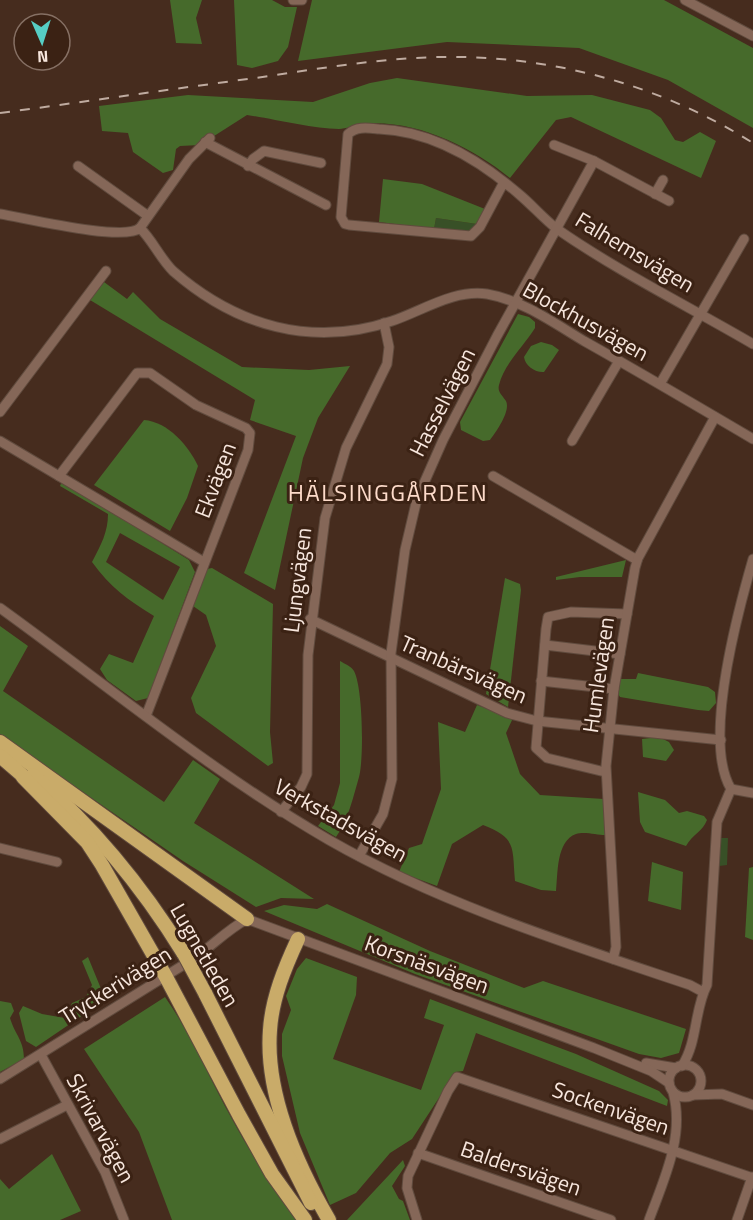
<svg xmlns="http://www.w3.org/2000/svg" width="753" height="1220" font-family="'Titillium Web',sans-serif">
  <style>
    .green { fill: #385027 }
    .forest { fill: #466a2b; fill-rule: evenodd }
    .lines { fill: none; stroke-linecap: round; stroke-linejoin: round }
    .minor-casing { stroke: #604b3e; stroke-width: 11 }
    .highway-casing { stroke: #604b3e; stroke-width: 16 }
    .minor { stroke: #856758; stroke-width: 9 }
    .highway { stroke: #c9ab69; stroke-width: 14 }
    .rail { stroke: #bfaba0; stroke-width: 2; stroke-dasharray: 10 10; stroke-linecap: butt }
    .highway-bridge-casing { stroke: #604b3e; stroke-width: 16; stroke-linecap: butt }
    .highway-bridge { stroke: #c9ab69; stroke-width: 14 }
    .labels { text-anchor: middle; stroke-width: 6; stroke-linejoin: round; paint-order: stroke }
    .street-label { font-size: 22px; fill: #f7e6dd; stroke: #3b2214 }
    .neighbourhood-label { font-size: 24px; letter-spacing: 1.5px; fill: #fddbca; stroke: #3b2214 }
  </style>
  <rect width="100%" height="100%" fill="#462c1e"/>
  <g class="green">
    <polygon points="436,218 477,224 467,233 434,229"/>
    <polygon points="719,838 728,838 727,865 719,866"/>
  </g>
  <g class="forest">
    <polygon points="170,0 202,0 196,18 202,44 176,43"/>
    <polygon points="234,0 272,0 285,7 297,7 288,47 278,61 252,68 237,65"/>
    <polygon points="312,0 664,0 753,48 753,128 668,80 579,48 447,42 298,61"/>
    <path d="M397,78L527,96L592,95L650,110L661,118L675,140L683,142L700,132L716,141L701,178L571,117L556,120L510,178C471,146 413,118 361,124C354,125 346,129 339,129C313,129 274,119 247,115L200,145L180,146L176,149L173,170L163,173L133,152L128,133L102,131L99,106L188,95L313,102L370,83Z"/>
    <polygon points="383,179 422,184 485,209 477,224 436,218 434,229 379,222"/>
    <polygon points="104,282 127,299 133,292 160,319 242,367 309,370 350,366 318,418 303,458 275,590 244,573 296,436 250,420 255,400 90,300"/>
    <path d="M518,314L529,317L535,322V328C524,346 504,364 499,385C497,392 503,396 506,401C511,411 496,432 490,440L483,441L461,430L460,422Z"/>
    <path d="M541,342L552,345L559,350L544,372C536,373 525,366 524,357L531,346Z"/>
    <path d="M144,420C168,422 188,445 198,466L187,498L170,531L94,485Z"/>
    <path d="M62,481L189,560L195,572L148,698L136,701L107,680L100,669L109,654L133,663L154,616C129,601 109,586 92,562C101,545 108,532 108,514L60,486ZM120,533L180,567L163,600L106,562Z"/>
    <polygon points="626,560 622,577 580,577 556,580 556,577"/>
    <polygon points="212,568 273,604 270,732 273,763 268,766 196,713 191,698 216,646 206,615 193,606 207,569"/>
    <polygon points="505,578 520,584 521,590 508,707 486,694"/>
    <polygon points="0,626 28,646 3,691 164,802 193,760 220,779 194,823 314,899 281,898 256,907 183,861 0,735"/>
    <path d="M340,661C345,664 351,666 354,671C363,688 364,759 359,777C353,798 348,820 336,837L318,826L334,805L340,783Z"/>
    <polygon points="638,673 708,687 715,692 716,703 709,711 698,710 620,697 617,692 618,679 636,679"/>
    <path d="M477,705L513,718L506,733L520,774L540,795L604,799L605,835C597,835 584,831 576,834C556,841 558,874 556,891L541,890L515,881C512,847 517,838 483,825L452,844L437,886L399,872L409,848L422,844L441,789L438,722L465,732Z"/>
    <polygon points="659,737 669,742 674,750 666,761 643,757 642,739"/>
    <path d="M638,792L665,800L679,813L687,811L704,816L707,820C703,831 692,835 686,846L645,832L640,822Z"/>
    <polygon points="652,862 683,872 681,910 648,901"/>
    <polygon points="753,867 753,940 745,937 749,868"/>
    <polygon points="327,904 430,951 524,988 543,981 686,1029 679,1053 661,1058 639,1054 415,974 264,911 284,905 317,909"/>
    <polygon points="88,957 104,996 92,1009 36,1047 26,1041 19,1013 23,1006 42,1014 65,1018 72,1003 86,997 92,985 82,961"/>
    <polygon points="306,958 357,977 356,995 333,1059 421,1090 444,1025 424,1018 430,999 576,1054 659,1091 668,1100 667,1106 476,1033 463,1071 456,1072 412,1139 390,1153 356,1193 330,1205 300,1133 282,1056 282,1034 291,1010 286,996 297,969"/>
    <path d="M165,997C192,1035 209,1078 232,1119C251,1154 274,1188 298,1220H172L139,1132L84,1049Z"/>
    <path d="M0,1001L11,1003L14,1011L10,1018C15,1035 24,1040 24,1059L0,1072Z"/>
    <polygon points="52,1154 81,1211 60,1220 0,1220 0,1179 9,1189"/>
    <polygon points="403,1160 405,1166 392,1186 399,1199 403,1201 410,1220 347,1220"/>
  </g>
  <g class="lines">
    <g class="minor-casing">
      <g id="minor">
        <polyline points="293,0 302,0"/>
        <polyline points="685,0 753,36"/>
        <polyline points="205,142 326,205"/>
        <polyline points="554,145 594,161 669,201"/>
        <polyline points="78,166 148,216"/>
        <polyline points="248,166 253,159 264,151 321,163"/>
        <path d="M504,182L480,227L471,236L349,225L345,224L341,217L348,134C357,126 368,128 379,129C432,131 481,161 520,195C533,206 544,219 557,229C619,272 688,306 753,344"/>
        <polyline points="655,194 663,180"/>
        <path d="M0,214C25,218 124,242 140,228L189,159L210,138"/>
        <path d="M140,228C153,241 160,258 173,271C236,326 312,348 392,321C422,311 454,289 487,294C522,300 554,323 584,341C641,373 697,406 753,439"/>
        <polyline points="660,384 744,239"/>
        <polyline points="0,412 106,271"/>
        <polyline points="0,441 204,562"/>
        <polyline points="572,441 619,361"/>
        <polyline points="59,476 137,373 150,373 196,405 246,428 250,433 248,450 146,716"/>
        <polyline points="493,476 637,560"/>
        <path d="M0,608C108,686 213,773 329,840C441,904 568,944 690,985L703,992"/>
        <polyline points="310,619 507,713 537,721 721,740"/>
        <polyline points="545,645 620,654"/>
        <polyline points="541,681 614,689"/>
        <polyline points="605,772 547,758 536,748 546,629 548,617 571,612 627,614"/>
        <path d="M731,789C702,741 738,611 753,559"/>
        <polyline points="731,789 753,793"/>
        <polyline points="281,812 301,787 307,774 308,655 325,518 346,448 387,364 389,347 384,323"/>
        <polyline points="0,848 57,862"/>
        <polyline points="359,856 383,814 392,779 391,653 405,550 417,499 443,440 497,336 594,161"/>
        <polyline points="613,959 616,947 606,766 614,689 635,568 638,558 715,417"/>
        <polyline points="41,1055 105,1172 124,1220"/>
        <polyline points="646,1063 676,1068"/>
        <circle cx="685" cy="1081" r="16"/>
        <path d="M682,1066C698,1041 694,1010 707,985L717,822L731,789"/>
        <path d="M0,1079L193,959C212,946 227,930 247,919L594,1048L651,1071L669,1083"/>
        <polyline points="693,1095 722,1094 753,1105"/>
        <polyline points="0,1139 67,1105"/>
        <polyline points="418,1153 611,1220"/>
        <polyline points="417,1220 407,1188 408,1176 448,1091 457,1077 753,1178"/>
        <path d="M649,1220C664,1179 685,1136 673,1092"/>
        <polyline points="737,1220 752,1177"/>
      </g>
    </g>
    <g class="highway-casing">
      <g id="highway">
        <polyline points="0,742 247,919"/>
        <polyline points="0,756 29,781"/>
        <path d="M33,775C94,827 142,886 184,954"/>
        <polyline points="23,777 87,842 102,865 166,977 239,1115 272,1174 305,1220"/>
        <path d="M298,939C285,967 272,998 270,1030C265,1095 297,1165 329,1220"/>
        <polyline points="205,993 311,1203"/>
      </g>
    </g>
    <use href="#minor" class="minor"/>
    <use href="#highway" class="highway"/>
    <path class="rail" d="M0,113C83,102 165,90 248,79C312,70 377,58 442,57C551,55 661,85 753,143"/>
    <g class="highway-bridge-casing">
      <polyline id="highway-bridge" points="184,954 205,993"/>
    </g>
    <use href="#highway-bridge" class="highway-bridge"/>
  </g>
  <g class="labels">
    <g class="street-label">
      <text transform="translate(635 252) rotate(31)" y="8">Falhemsvägen</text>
      <text transform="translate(586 321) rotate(29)" y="8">Blockhusvägen</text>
      <text transform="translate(442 402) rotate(-63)" y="8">Hasselvägen</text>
      <text transform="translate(215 480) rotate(-69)" y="8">Ekvägen</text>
      <text transform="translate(297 580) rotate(-83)" y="8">Ljungvägen</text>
      <text transform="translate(464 669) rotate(24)" y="8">Tranbärsvägen</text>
      <text transform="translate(598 675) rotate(-82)" y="8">Humlevägen</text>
      <text transform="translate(341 820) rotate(29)" y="8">Verkstadsvägen</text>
      <text transform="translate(205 955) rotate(60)" y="8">Lugnetleden</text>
      <text transform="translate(427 964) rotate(20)" y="8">Korsnäsvägen</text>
      <text transform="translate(115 985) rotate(-32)" y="8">Tryckerivägen</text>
      <text transform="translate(611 1108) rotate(19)" y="8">Sockenvägen</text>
      <text transform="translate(101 1128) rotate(62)" y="8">Skrivarvägen</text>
      <text transform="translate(521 1168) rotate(19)" y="8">Baldersvägen</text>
    </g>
    <g class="neighbourhood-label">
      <text x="388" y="501">HÄLSINGGÅRDEN</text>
    </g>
  </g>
  <g transform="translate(42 42) rotate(177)"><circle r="28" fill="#3b2214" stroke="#867064" stroke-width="1.5"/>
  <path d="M0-4.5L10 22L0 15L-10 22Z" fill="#56cec4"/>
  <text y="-9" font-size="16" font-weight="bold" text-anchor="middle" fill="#f7e6dd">N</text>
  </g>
</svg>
